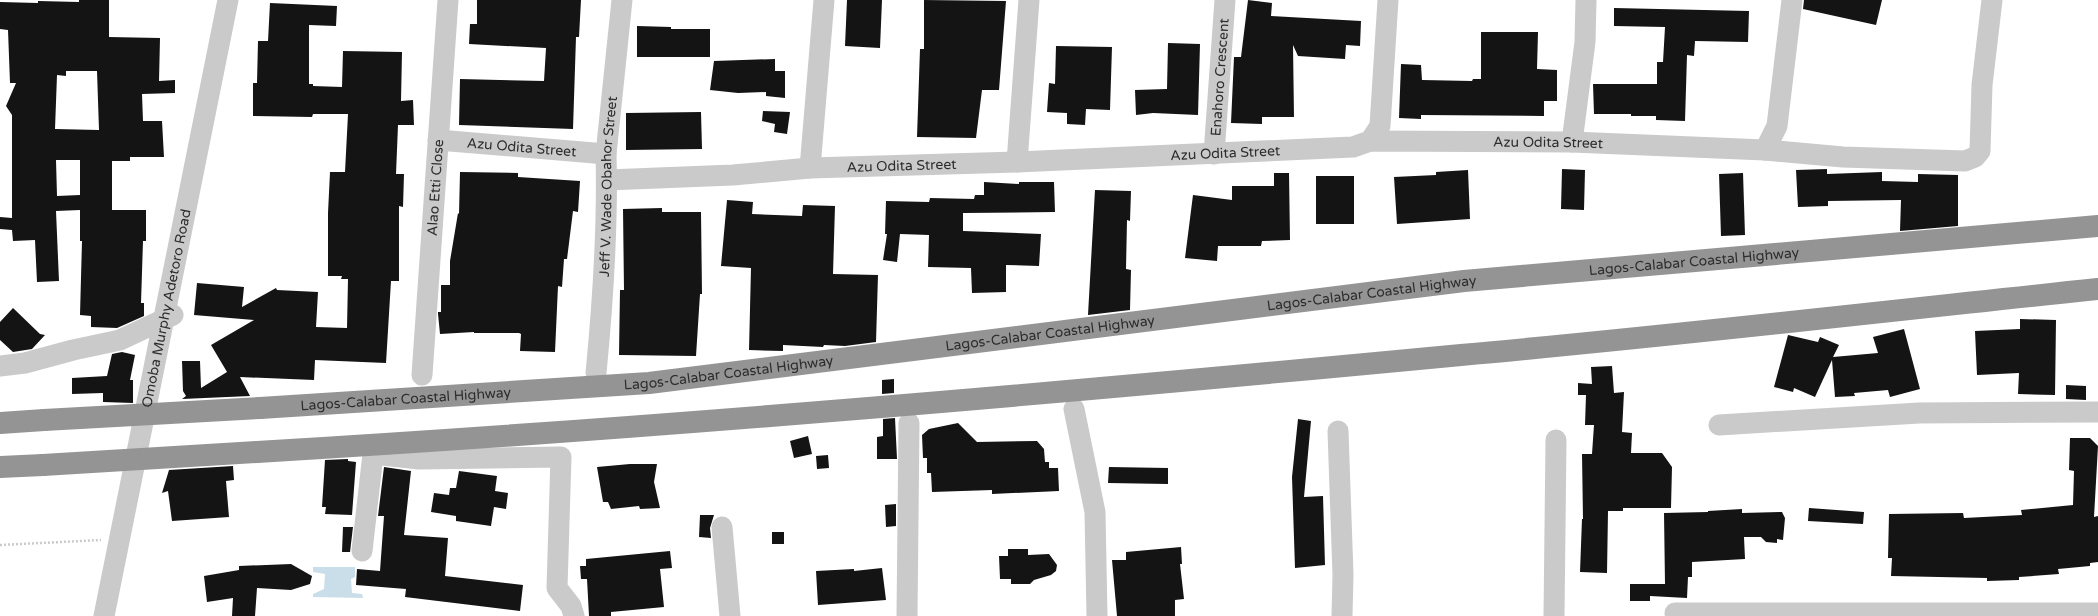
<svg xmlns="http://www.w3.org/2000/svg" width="2098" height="616" font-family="'Varela Round',sans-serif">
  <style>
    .water { fill: #c9dee8 }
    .building { fill: #141414; fill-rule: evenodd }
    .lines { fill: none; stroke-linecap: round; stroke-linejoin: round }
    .path { stroke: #cacaca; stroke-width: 2.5; stroke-dasharray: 2 2; stroke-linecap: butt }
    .minor { stroke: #cacaca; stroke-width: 21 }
    .highway { stroke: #949494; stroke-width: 22 }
    .highway-bridge { stroke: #949494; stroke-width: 22 }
    .labels { text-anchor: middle; stroke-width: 4; stroke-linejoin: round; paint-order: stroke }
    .street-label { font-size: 14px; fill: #2d2d2d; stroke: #fff }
  </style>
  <rect width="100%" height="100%" fill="#fff"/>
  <polygon class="water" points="313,567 355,567 355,577 351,579 352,593 362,594 363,598 313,597 313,594 324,589 325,574 313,572"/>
  <g class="building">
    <path d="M79,0H109V37L160,38L159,81L175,80V93L142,94L143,121H162L164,157H130V161H112V210H146V241H143L141,303H144V316L117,328L91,327V316L80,315L82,241H80V210L56,211L59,281L37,282L35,240L13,241L12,230L0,229V217L12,218V115L6,106L16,83H10L8,30L0,29V2L38,3V1L79,2ZM66,71H97L99,130L55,129L57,75L66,76ZM56,160H80V195L57,196Z"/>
    <polygon points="477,0 581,0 579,37 576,37 573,129 459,125 460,79 544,81 546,48 469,44 470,24 477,24"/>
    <polygon points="847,0 882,0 880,48 845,46"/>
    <polygon points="924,0 1006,1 999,90 982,90 976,138 917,137 920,49 924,49"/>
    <polygon points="1248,0 1272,3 1271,16 1361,21 1360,46 1346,45 1345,59 1298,56 1293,45 1294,117 1262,117 1262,124 1231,123 1234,57 1241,57"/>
    <polygon points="1804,0 1882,0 1876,25 1803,9"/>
    <polygon points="270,3 337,6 336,26 309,25 309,84 313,84 313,86 342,87 343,51 402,52 401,101 413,100 414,125 398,125 396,174 404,174 403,207 399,206 399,281 391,281 386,363 315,360 314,380 240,377 250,396 182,399 186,396 183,391 182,361 200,361 201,388 227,372 211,345 254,320 194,315 197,283 244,287 242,307 276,288 277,290 318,292 316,327 347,328 348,279 341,279 342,276 328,276 328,213 330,172 345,172 348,114 313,114 312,117 253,116 253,83 257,83 258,41 268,41"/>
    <polygon points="1614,8 1749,11 1748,42 1695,41 1694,56 1687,55 1685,121 1656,120 1656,116 1631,116 1631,114 1594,114 1593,84 1657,84 1657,62 1663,62 1665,27 1614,26"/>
    <polygon points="637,26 671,27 671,29 710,29 710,57 637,57"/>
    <polygon points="1481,32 1538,32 1537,69 1557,70 1557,101 1544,101 1544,116 1421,115 1421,119 1399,118 1401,64 1421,65 1422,80 1472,81 1473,79 1481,79"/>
    <polygon points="1168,43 1200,44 1198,115 1153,113 1136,115 1135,90 1167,89"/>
    <polygon points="1056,46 1112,47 1110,110 1086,109 1085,125 1067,124 1067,113 1047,112 1049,83 1055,84"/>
    <polygon points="775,59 775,71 785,71 785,98 766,96 766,92 738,93 710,90 714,61"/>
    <polygon points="763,111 790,112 787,134 774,132 775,124 762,121"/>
    <polygon points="701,112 702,149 626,150 626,113"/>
    <polygon points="1562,169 1585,170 1584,210 1561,209"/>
    <polygon points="1827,169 1827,174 1882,172 1882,181 1918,182 1918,174 1958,175 1958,226 1900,231 1901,200 1828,201 1828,206 1798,207 1796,170"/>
    <polygon points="1468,170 1470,219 1397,224 1394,177 1436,175 1436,172"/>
    <polygon points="460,172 518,173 518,177 580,181 578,212 573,211 567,259 564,259 562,287 558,286 555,352 520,351 521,334 519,333 474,333 474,332 440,334 438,314 438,312 441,312 441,285 450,285 450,261 458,213 459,214"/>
    <polygon points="1274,173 1289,173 1290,240 1262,241 1261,246 1218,246 1217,261 1185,258 1193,195 1232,200 1232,186 1274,186"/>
    <polygon points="1743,173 1745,235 1721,236 1719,174"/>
    <rect x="1316" y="176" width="38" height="48"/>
    <polygon points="984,182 1019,184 1019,182 1054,182 1055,212 963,213 963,231 1041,234 1039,266 1006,265 1006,292 972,293 971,268 928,267 929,235 900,234 897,262 883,260 887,234 885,234 886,201 929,202 930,198 974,199 975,195 984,195"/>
    <polygon points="1095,190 1131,191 1130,221 1127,220 1126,269 1131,270 1130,310 1088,315"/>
    <polygon points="727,200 753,202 752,214 802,216 803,205 835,206 833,274 878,275 876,342 845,346 824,345 823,347 783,345 783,351 749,350 751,268 721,266"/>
    <polygon points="662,208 662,212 701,212 702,294 700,294 696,356 619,355 620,290 624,290 623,209"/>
    <polygon points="13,308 40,334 45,335 32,349 13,352 0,340 0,322"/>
    <polygon points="2020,319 2056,320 2055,395 2018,394 2019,373 1977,375 1975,331 2020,329"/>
    <polygon points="1904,329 1920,389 1890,397 1888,390 1854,393 1855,396 1835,397 1832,360 1815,397 1794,388 1793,392 1774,387 1788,335 1818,342 1820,337 1839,345 1833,357 1878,353 1873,337"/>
    <polygon points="122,352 135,355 130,380 133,380 133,403 103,402 103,393 72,394 72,378 107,376 112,354"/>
    <polygon points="1612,366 1614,393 1624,392 1622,432 1632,433 1631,453 1662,453 1672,467 1671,508 1623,508 1623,511 1608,511 1607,573 1580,572 1582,519 1583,519 1582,454 1592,454 1594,425 1585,425 1586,395 1578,395 1578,383 1592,384 1591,367"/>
    <polygon points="894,379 894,393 882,394 882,380"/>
    <polygon points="2066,385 2086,386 2086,400 2066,399"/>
    <polygon points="895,418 897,459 877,459 877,437 883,436 883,419"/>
    <polygon points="1298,419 1311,421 1304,497 1323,496 1325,565 1295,568 1292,477"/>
    <polygon points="958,423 977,442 1037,441 1044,449 1045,462 1049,462 1049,468 1058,468 1059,491 992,494 992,490 932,492 931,473 927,473 927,458 923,458 922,435 929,429"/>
    <polygon points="808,436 812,454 794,458 790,441"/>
    <polygon points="2070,438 2090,438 2098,446 2094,517 2098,516 2098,562 2090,563 2090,566 2058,569 2059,574 2019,577 2019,580 1987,581 1987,578 1891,576 1892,558 1888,558 1889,514 1963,513 1964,518 2022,515 2021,510 2073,505 2074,471 2069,470"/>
    <polygon points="828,455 829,468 817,469 816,456"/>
    <polygon points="348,459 348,461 356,462 352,515 325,514 326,507 322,507 325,460"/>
    <polygon points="630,464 657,464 654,482 660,508 640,509 639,506 611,509 608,502 603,502 597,467"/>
    <polygon points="233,466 234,480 226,481 229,517 172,521 168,491 162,493 169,470"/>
    <polygon points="384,467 411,471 404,535 448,538 445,576 523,585 520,611 405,597 406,589 356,585 357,569 380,571 384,516 378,516"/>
    <polygon points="1109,467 1168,468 1168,484 1108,483"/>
    <polygon points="459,471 497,476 495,491 508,493 506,509 494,507 491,526 456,521 456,516 431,512 434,493 449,495 450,488 456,488"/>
    <polygon points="896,504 896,526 886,527 885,505"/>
    <polygon points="1809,508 1864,512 1863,524 1808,521"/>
    <polygon points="1742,509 1742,513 1782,512 1785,518 1783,540 1777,539 1777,543 1766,542 1761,537 1744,537 1745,559 1692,562 1692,577 1688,577 1687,598 1650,596 1650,601 1630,601 1630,584 1665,584 1664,513 1708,512 1708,511"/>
    <polygon points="700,515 714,515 710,528 711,538 699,537"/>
    <polygon points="343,527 353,527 350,552 342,552"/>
    <rect x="772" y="532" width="12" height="12"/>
    <polygon points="1181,547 1182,564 1180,564 1184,599 1175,600 1175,616 1117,616 1112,560 1126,560 1126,552"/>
    <polygon points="1008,549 1028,549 1028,555 1049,554 1057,565 1056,571 1051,575 1034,580 1030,584 1011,584 1011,579 1000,579 999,556 1008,556"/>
    <polygon points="670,551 672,568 660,569 664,607 611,612 611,616 589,616 587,579 581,579 580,566 586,566 586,559"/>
    <polygon points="291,564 312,576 310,584 291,590 257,588 255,616 232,616 233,598 207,602 204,576 239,570 239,566"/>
    <polygon points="882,568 886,600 818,605 816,571 854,569 854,571"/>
  </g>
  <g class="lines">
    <polyline class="path" points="0,545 101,540"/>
    <g class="minor">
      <path id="s1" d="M438,140L606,154"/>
      <polyline points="1370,141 1380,126 1388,0"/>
      <polyline points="1572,142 1585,42 1586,0"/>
      <polyline points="1765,150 1777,126 1792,0"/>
      <path id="s2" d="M1214,154L1225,0"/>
      <polyline points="1017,162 1029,0"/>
      <polyline points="810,168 824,0"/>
      <path id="s3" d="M607,180L733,175L810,168L1017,162L1353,147L1370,141L1572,142L1765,150L1843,157L1965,161L1975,157L1980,151L1982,85L1992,0"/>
      <polyline points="0,366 25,363 73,350 120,340 173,315"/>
      <path id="s4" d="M596,373C603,301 608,227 606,154L622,0"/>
      <path id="s5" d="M422,375L448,0"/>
      <polyline points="1074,409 1095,512 1097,616"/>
      <polyline points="1719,425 1919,413 2098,412"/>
      <polyline points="1338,431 1343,575 1342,616"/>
      <polyline points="722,527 730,616"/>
      <polyline points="362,551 373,454 419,459 561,457 557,588 571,606 574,616"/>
      <polyline points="1675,613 2098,613"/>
      <path id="s6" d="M104,616L228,0"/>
      <polyline points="907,616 909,423"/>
      <polyline points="1554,616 1556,440"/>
    </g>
    <g class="highway">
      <path id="s7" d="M260,408L649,383L1464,281L2098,226"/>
      <polyline points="0,423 44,420"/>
      <path d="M257,452C659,428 1060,393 1461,355C1673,336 1886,311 2098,289"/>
      <polyline points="0,467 43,465"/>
    </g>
    <g class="highway-bridge">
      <polyline points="44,420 260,408"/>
      <polyline points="43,465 257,452"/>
    </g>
  </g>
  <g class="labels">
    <g class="street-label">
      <text dy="5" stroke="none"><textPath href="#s2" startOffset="77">Enahoro Crescent</textPath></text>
      <text dy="5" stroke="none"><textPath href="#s3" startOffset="943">Azu Odita Street</textPath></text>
      <text dy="5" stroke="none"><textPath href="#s1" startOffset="84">Azu Odita Street</textPath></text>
      <text dy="5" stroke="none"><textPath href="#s3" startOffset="619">Azu Odita Street</textPath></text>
      <text dy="5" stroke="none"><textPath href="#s3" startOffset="295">Azu Odita Street</textPath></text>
      <text dy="5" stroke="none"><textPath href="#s4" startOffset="187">Jeff V. Wade Obahor Street</textPath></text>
      <text dy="5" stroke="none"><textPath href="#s5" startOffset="188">Alao Etti Close</textPath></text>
      <text dy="5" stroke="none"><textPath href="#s7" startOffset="1442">Lagos-Calabar Coastal Highway</textPath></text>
      <text dy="5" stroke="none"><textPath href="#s7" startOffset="1118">Lagos-Calabar Coastal Highway</textPath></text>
      <text dy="5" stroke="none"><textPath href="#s6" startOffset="314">Omoba Murphy Adetoro Road</textPath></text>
      <text dy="5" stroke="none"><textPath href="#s7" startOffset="794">Lagos-Calabar Coastal Highway</textPath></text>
      <text dy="5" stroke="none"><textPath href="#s7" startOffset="470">Lagos-Calabar Coastal Highway</textPath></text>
      <text dy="5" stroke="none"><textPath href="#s7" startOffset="146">Lagos-Calabar Coastal Highway</textPath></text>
    </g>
  </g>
</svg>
